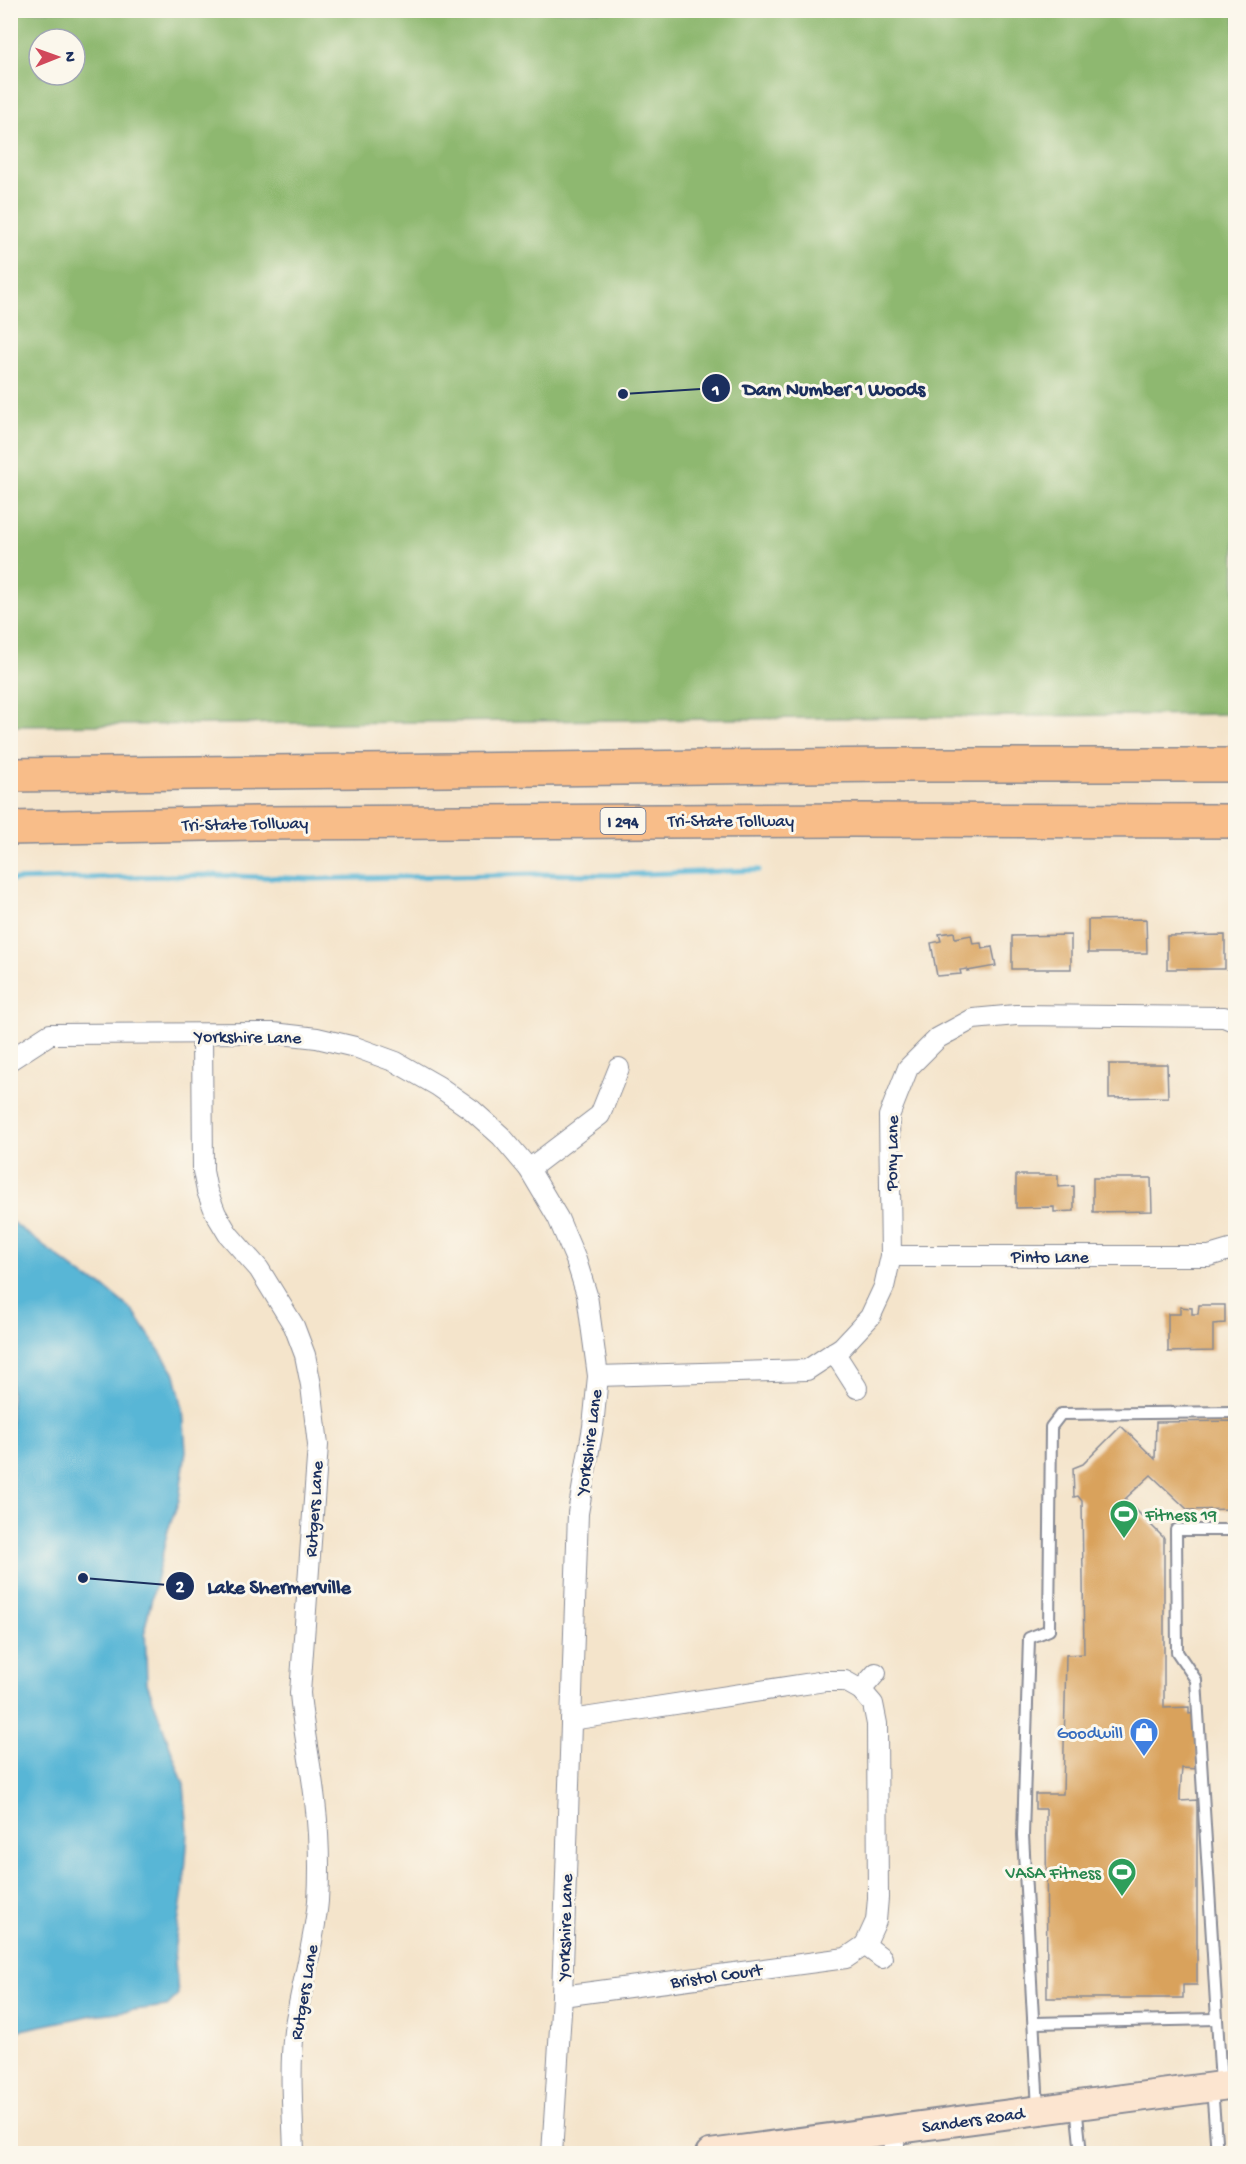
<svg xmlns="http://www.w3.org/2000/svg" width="1246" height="2164" font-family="'Gochi Hand',sans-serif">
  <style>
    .forest { fill: #8eb86f; stroke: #547466; stroke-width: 1.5; fill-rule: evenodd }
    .water { fill: #58b6d6; stroke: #3a729a; stroke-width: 1.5 }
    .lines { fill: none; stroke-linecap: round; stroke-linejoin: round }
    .stream { stroke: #58b6d6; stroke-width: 5 }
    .building { fill: #d9a25c }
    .lane-casing { stroke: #888a94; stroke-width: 14 }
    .street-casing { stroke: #888a94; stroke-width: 22 }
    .secondary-casing { stroke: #888a94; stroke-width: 32 }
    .highway-casing { stroke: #888a94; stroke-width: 36 }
    .lane { stroke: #fff; stroke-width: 10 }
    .street { stroke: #fff; stroke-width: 20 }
    .secondary { stroke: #fce5d0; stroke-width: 28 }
    .highway { stroke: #f8bd89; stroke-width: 33 }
    .labels { text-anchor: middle; stroke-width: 6; stroke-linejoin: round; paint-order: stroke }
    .shield { fill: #fbf7ec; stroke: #5e6b89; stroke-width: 1.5 }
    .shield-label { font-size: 16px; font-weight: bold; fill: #1b2f5e }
    .street-label { font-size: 18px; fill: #1b2f5e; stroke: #fbf7ec }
    .leisure-label { font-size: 18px; fill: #27864d; stroke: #fbf7ec; text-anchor: start }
    .shop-label { font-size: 18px; fill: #366cbe; stroke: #fbf7ec; text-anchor: end }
    .leader { fill: none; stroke: #1b2f5e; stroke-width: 2 }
    .callout-dot { fill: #1b2f5e; stroke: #fbf7ec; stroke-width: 2 }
    .mark-label { font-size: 18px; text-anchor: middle; font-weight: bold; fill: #fff }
    .callout-label { font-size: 20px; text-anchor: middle; font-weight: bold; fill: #1b2f5e; stroke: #fbf7ec; stroke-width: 6; stroke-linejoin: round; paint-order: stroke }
  </style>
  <rect width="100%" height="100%" fill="#fbf7ec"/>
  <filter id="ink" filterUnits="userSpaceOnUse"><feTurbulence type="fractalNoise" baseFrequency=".0167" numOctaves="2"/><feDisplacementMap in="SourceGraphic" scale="12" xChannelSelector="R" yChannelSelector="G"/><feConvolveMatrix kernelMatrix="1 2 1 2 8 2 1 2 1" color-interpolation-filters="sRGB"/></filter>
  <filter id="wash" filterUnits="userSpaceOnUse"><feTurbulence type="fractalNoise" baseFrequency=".008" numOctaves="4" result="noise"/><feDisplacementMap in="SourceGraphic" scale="24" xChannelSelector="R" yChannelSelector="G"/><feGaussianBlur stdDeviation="1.35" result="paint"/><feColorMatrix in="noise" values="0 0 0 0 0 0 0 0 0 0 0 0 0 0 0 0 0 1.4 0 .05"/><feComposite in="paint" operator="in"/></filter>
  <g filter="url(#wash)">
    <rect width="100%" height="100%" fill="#f4e4cb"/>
    <path class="forest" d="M10,11H1235V714L11,726ZM39,39H75V75H39Z"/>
    <polygon class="water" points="11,1221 87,1279 100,1284 133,1311 175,1374 183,1409 186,1451 179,1500 168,1530 145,1627 147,1683 184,1785 188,1833 184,1884 174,1951 178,1995 167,2006 93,2015 11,2032"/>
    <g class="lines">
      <polyline class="stream" points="10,880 210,875 311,879 538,874 611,875 759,870"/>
    </g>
    <g id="blocks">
      <g class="building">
        <polygon points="1146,919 1147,953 1088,953 1088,920"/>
        <polygon points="954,932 955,938 971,935 973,944 981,943 982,949 992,947 996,966 967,971 967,969 960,970 961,974 937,976 931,943 941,941 939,934"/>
        <polygon points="1071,935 1071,969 1012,969 1012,936"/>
        <polygon points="1225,935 1225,969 1167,969 1167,936"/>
        <polygon points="1109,1064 1167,1064 1168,1097 1109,1098"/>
        <polygon points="1016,1175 1058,1175 1058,1187 1074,1186 1074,1211 1054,1212 1054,1207 1016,1208"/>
        <polygon points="1093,1178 1151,1178 1152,1211 1093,1212"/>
        <polygon points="1199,1305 1225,1305 1225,1323 1213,1324 1213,1351 1168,1352 1168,1314 1180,1314 1180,1307 1192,1308 1192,1314 1198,1314"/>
        <polygon points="1236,1421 1236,1509 1188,1510 1151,1475 1125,1499 1164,1538 1164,1708 1189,1707 1189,1714 1197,1713 1198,1769 1182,1768 1180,1794 1180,1801 1197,1800 1197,1985 1183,1985 1183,1998 1047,1998 1046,1809 1035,1809 1035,1794 1063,1794 1066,1655 1084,1654 1082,1501 1078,1496 1074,1497 1073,1468 1083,1464 1121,1426 1155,1459 1156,1422"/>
      </g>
    </g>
  </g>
  <g filter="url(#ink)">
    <use href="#blocks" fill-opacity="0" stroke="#888a94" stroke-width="1.5"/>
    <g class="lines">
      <g class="lane-casing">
        <g id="lane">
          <polyline points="1034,2023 1217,2019"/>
          <polyline points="1221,2084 1196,1680 1177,1652 1176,1530 1236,1530"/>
          <polyline points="1212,2087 1217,2154"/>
          <polyline points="1076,2105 1081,2154"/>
          <polyline points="1038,2109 1023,1835 1029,1638 1049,1630 1051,1427 1061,1414 1236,1412"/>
        </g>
      </g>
      <g class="street-casing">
        <g id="street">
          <path d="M202,1034L203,1171L207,1191L216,1214L228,1234L259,1269L294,1326L305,1355L311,1385L318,1445L300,1693C303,1730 311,1765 315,1801C319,1834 320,1868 318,1901C314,1945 301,1987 294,2031C289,2071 293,2113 294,2154"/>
          <polyline points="10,1060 50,1034 273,1033 317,1038 355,1047 396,1062 438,1086 472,1110 501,1136 529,1169 558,1218 576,1260 587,1295 598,1376 593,1427 578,1513 562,1996 552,2154"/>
          <polyline points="529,1169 600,1115 619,1068"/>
          <polyline points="891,1256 1209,1256 1236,1248"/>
          <polyline points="834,1352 857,1388"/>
          <polyline points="598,1376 807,1370 842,1347 870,1317 884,1287 891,1256 889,1116 908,1068 938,1038 973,1019 1016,1015 1224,1017 1236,1022"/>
          <polyline points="861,1690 876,1673"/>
          <polyline points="865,1945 882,1958"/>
          <polyline points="562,1996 846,1958 865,1945 876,1921 878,1898 877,1724 873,1704 861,1690 845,1681 825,1681 571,1720"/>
          <polyline points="894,2130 894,2154"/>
        </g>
      </g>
      <g class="secondary-casing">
        <polyline id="secondary" points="710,2154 1236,2084"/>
      </g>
      <g class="highway-casing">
        <g id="highway">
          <polyline points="10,775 892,765 1236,765"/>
          <polyline points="10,828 255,823 846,820 1236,821"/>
        </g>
      </g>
      <use href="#lane" class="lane"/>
      <use href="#street" class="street"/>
      <use href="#secondary" class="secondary"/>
      <use href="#highway" class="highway"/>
    </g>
  </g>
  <defs>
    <g id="stadium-pin" transform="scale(1.5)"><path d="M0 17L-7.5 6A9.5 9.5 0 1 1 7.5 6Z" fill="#2e9e5b" stroke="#fbf7ec"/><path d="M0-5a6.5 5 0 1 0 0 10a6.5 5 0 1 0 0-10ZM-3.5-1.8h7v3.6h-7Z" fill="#fff"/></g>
    <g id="shop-pin" transform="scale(1.5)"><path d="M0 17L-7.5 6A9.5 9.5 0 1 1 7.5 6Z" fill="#3f7fe0" stroke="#fbf7ec"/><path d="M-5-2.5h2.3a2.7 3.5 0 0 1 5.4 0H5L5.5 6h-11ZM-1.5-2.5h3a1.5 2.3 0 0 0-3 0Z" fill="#fff"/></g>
  </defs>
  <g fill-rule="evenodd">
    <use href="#stadium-pin" x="1124" y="1514"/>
    <use href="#shop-pin" x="1144" y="1732"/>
    <use href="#stadium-pin" x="1122" y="1872"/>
  </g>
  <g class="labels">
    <rect class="shield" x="600.5" y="808" width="45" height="26" rx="4.5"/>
    <g class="shield-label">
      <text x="623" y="827">I 294</text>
    </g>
    <g class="street-label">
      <text x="731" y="826">Tri-State Tollway</text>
      <text transform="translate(245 823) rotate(-1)" y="6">Tri-State Tollway</text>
      <text transform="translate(248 1036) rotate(1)" y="6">Yorkshire Lane</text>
      <text transform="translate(891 1153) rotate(-89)" y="6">Pony Lane</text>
      <text x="1050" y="1262">Pinto Lane</text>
      <text transform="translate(588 1442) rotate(-82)" y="6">Yorkshire Lane</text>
      <text transform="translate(313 1509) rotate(-86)" y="6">Rutgers Lane</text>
      <text transform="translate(564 1927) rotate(-88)" y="6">Yorkshire Lane</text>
      <text transform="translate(716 1975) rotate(-8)" y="6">Bristol Court</text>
      <text transform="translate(303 1992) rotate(-80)" y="6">Rutgers Lane</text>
      <text transform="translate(973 2119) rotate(-8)" y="6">Sanders Road</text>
    </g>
    <g class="leisure-label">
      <text x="1145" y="1520">Fitness 19</text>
      <text x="1101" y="1878" text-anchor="end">VASA Fitness</text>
    </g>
    <g class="shop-label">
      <text x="1123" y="1738">Goodwill</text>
    </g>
  </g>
  <path class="leader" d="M623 394L716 388M83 1578L180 1586"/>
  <g class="callout-dot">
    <circle cx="623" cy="394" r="6"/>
    <circle cx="83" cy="1578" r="6"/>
    <circle cx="716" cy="388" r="15"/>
    <circle cx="180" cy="1586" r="15"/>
  </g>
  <g class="mark-label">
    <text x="716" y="395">1</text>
    <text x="180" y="1592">2</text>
  </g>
  <g class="callout-label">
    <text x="834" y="395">Dam Number 1 Woods</text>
    <text x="279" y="1593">Lake Shermerville</text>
  </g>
  <rect width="1246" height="2164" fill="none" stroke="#fbf7ec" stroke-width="36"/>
  <g transform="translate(57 57) rotate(89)"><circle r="28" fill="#fbf7ec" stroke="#a1a7b3" stroke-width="1.5"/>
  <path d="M0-4.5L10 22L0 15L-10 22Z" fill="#d1495b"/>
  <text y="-9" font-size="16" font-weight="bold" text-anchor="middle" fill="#1b2f5e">N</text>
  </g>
</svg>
